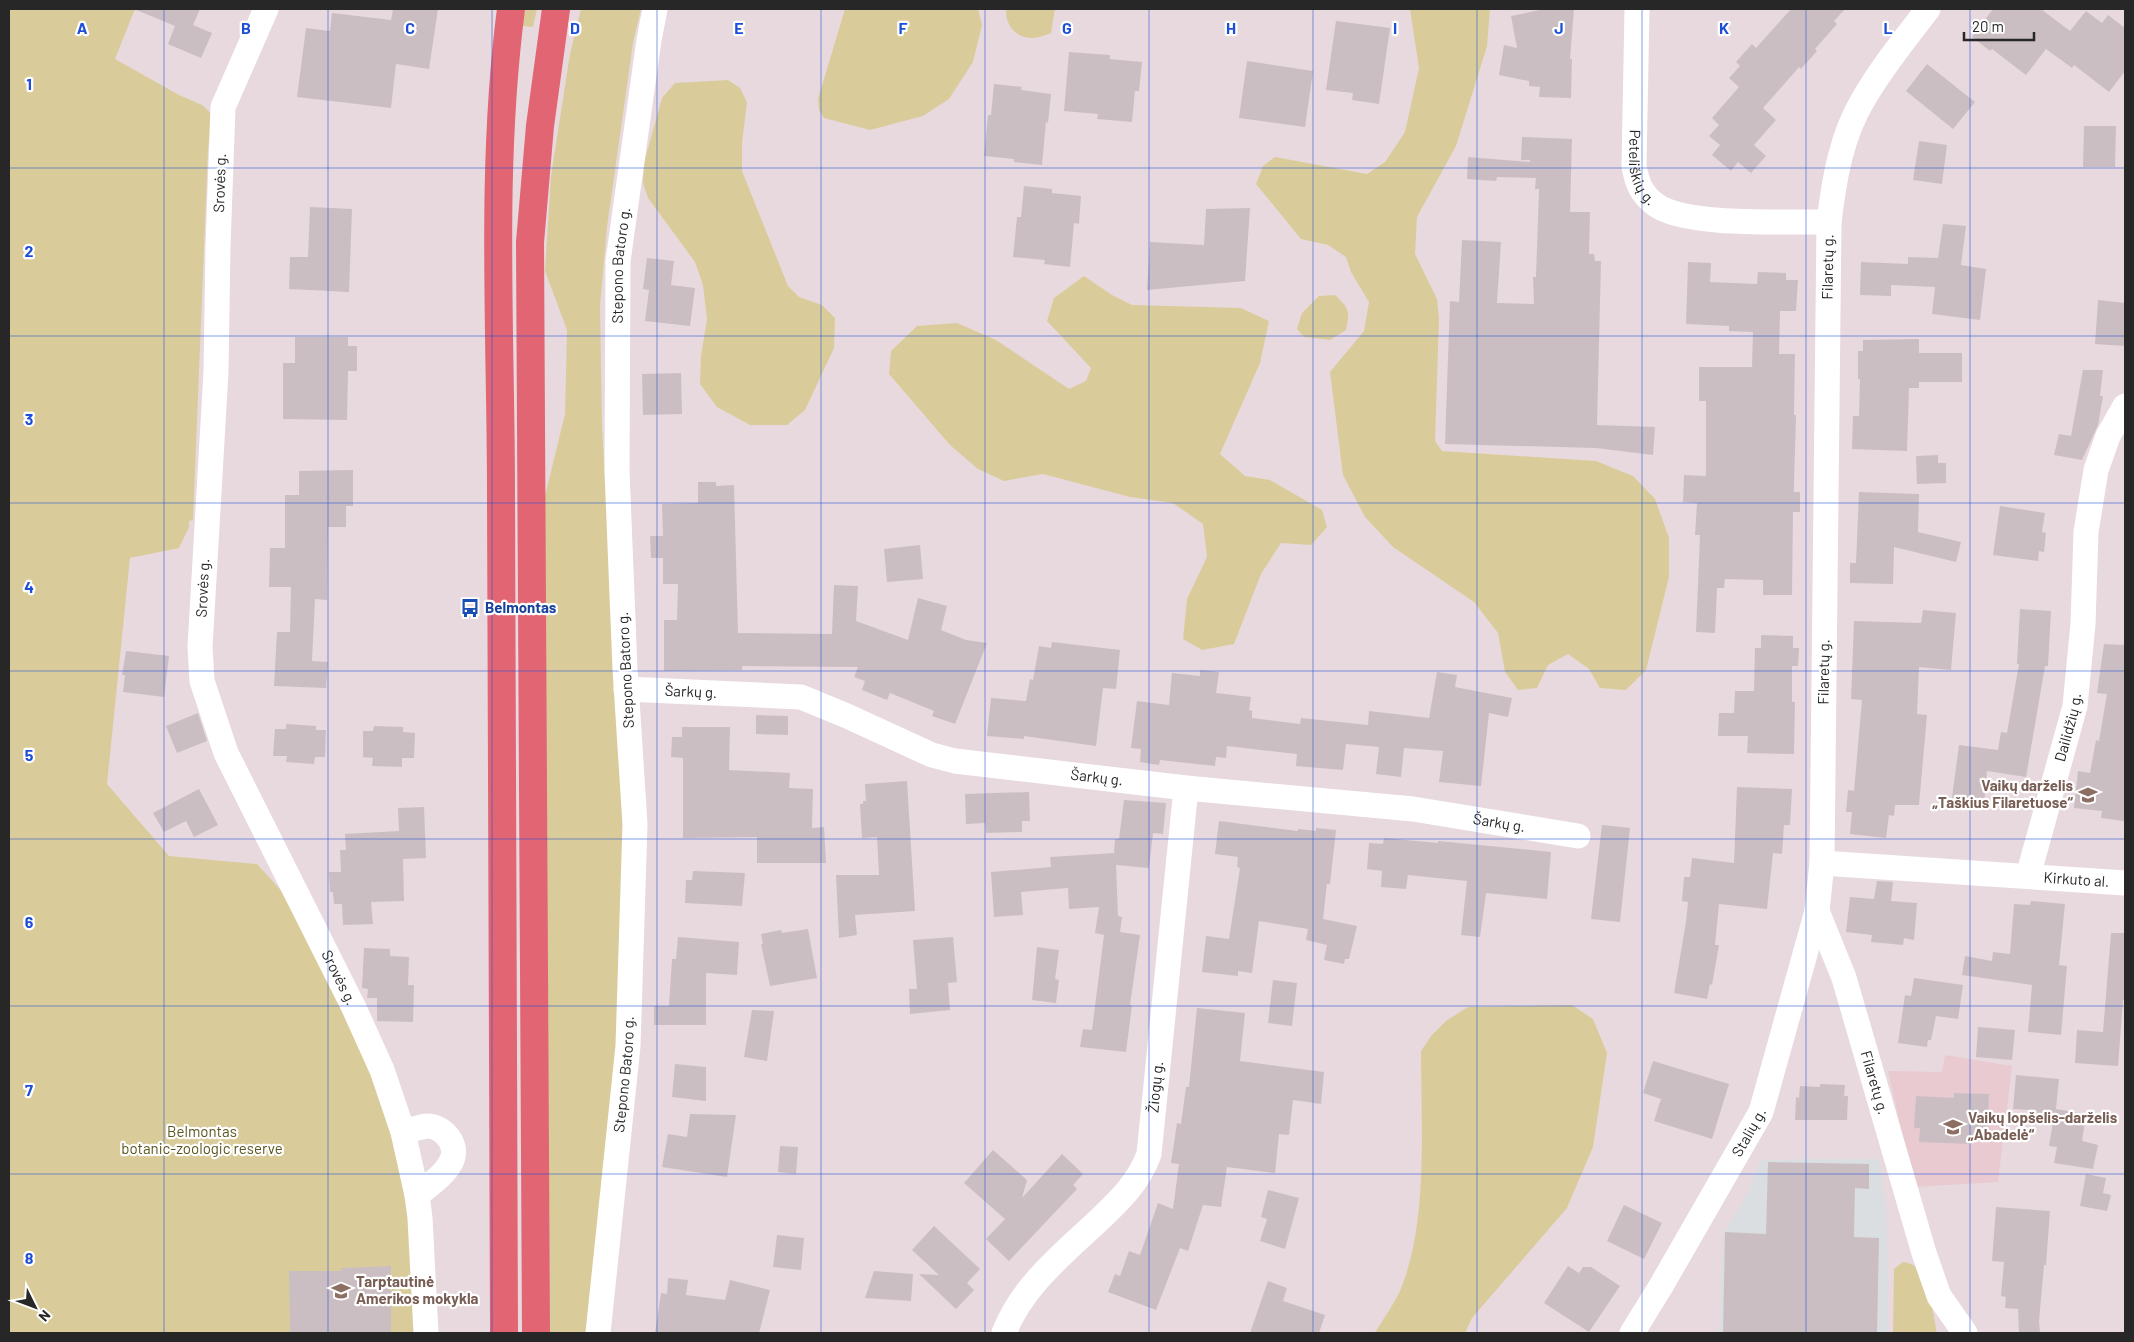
<svg xmlns="http://www.w3.org/2000/svg" width="2134" height="1342" font-family="Barlow,sans-serif">
  <style>
    .industrial { fill: #dadee1 }
    .education { fill: #e9cad0 }
    .green { fill: #dacc9a }
    .building { fill: #cbbec2 }
    .lines { fill: none; stroke-linecap: round; stroke-linejoin: round }
    .minor { stroke: #fff; stroke-width: 25 }
    .major { stroke: #e26573; stroke-width: 28 }
    .grid { fill: none; stroke: #1d4ed8; stroke-width: 1; stroke-opacity: 0.55 }
    .labels { text-anchor: middle; stroke-width: 4.5; stroke-linejoin: round; paint-order: stroke }
    .street-label { font-size: 15px; fill: #272727; stroke: #fff }
    .transit-label { font-size: 15px; font-weight: bold; fill: #164399; stroke: #fff; text-anchor: start }
    .education-label { font-size: 15px; font-weight: bold; fill: #785e54; stroke: #fff; text-anchor: start }
    .park-label { font-size: 15px; fill: #5b561f; stroke: #fff }
    .grid-label { font-size: 16px; text-anchor: middle; font-weight: bold; fill: #1d4ed8; stroke: #fff; stroke-width: 4.5; stroke-linejoin: round; paint-order: stroke }
  </style>
  <rect width="100%" height="100%" fill="#e8d9de"/>
  <polygon class="industrial" points="1879,1159 1887,1213 1888,1333 1719,1333 1723,1235 1749,1191 1760,1160"/>
  <polygon class="education" points="1945,1055 2012,1066 1998,1182 1914,1187 1888,1071 1942,1072"/>
  <g class="green">
    <polygon points="9,9 135,9 115,59 179,95 202,105 212,114 208,150 193,520 189,521 189,527 179,548 130,558 107,784 169,856 257,864 314,927 382,1070 422,1227 423,1333 9,1333"/>
    <polygon points="525,9 537,9 533,27 522,26"/>
    <polygon points="581,9 641,9 633,43 607,227 600,306 602,426 619,719 624,867 619,1022 590,1333 550,1333 544,500 565,414 567,330 545,271 551,176 570,54"/>
    <polygon points="845,9 978,9 982,25 973,62 949,99 923,116 870,130 824,118 819,110 818,99"/>
    <path d="M1006,9H1055L1051,33C1045,35 1038,38 1032,38C1015,38 1005,24 1006,9Z"/>
    <polygon points="1410,9 1490,9 1487,46 1456,146 1417,217 1415,254 1437,299 1439,319 1435,441 1442,451 1596,461 1633,476 1655,499 1669,538 1669,577 1646,670 1626,690 1600,688 1589,669 1568,654 1548,665 1537,688 1518,690 1505,672 1498,633 1474,602 1393,547 1365,517 1343,475 1330,372 1364,331 1369,302 1351,272 1346,257 1328,245 1301,239 1256,184 1263,166 1275,157 1367,174 1385,162 1405,132 1419,68"/>
    <polygon points="728,80 740,88 747,102 742,143 742,171 788,286 799,297 822,305 835,318 834,348 805,410 787,425 750,425 717,407 700,384 701,356 707,319 703,285 695,262 648,198 643,183 644,163 662,98 675,83"/>
    <polygon points="1084,276 1112,295 1132,305 1241,308 1269,321 1260,363 1220,454 1245,476 1270,480 1322,510 1327,527 1311,545 1281,543 1261,574 1234,644 1202,650 1183,639 1187,599 1207,557 1203,524 1173,503 1130,497 1043,474 1004,481 978,469 950,445 889,374 891,351 917,326 957,323 996,340 1069,389 1086,381 1091,368 1047,321 1054,298"/>
    <path d="M1335,295C1349,308 1350,311 1346,330L1330,340L1304,337L1297,329L1302,313L1319,296Z"/>
    <path d="M1572,1005L1593,1019L1607,1053L1593,1147L1567,1208L1472,1318L1465,1333H1375C1384,1317 1397,1301 1403,1283C1428,1218 1421,1121 1421,1051L1431,1036L1446,1021L1468,1007Z"/>
    <path d="M1903,1262C1910,1263 1915,1265 1920,1271C1929,1280 1934,1319 1937,1333H1893L1894,1269Z"/>
  </g>
  <g class="building">
    <polygon points="134,9 200,9 193,25 212,33 201,58 168,44 175,26"/>
    <polygon points="393,9 438,9 429,69 396,64 391,108 297,97 306,28 330,31 332,13 391,20"/>
    <polygon points="1545,9 1574,9 1570,59 1572,59 1571,98 1539,97 1540,87 1529,86 1529,81 1499,75 1504,45 1517,48 1511,16"/>
    <polygon points="1791,9 1845,9 1834,21 1837,24 1815,49 1817,51 1801,69 1799,67 1763,108 1776,120 1754,145 1766,156 1751,173 1738,162 1731,171 1712,155 1720,145 1709,136 1719,125 1712,118 1739,87 1729,78 1740,66 1736,62 1752,44 1756,48"/>
    <polygon points="1993,9 2041,9 2070,31 2086,11 2102,23 2108,15 2125,28 2125,71 2109,92 2074,65 2072,68 2046,49 2026,75 1992,49 1990,51 1972,37"/>
    <polygon points="1336,21 1390,28 1379,104 1352,100 1353,93 1326,90"/>
    <polygon points="1069,52 1110,55 1110,59 1142,62 1139,91 1135,91 1132,122 1097,119 1098,114 1064,111"/>
    <polygon points="1247,61 1313,71 1305,127 1239,118"/>
    <polygon points="1927,64 1975,102 1953,129 1906,91"/>
    <polygon points="994,84 1022,87 1021,90 1051,94 1048,123 1046,122 1042,165 1014,162 1014,159 984,156 988,115 991,115"/>
    <polygon points="2084,126 2116,126 2115,167 2083,167"/>
    <polygon points="1522,137 1572,139 1570,212 1590,212 1589,254 1594,254 1595,261 1601,261 1597,425 1655,427 1653,455 1596,448 1445,444 1450,301 1459,302 1462,240 1501,242 1497,303 1534,304 1533,277 1536,277 1539,189 1535,189 1536,178 1497,177 1496,181 1467,179 1468,157 1530,162 1530,160 1521,160"/>
    <polygon points="1919,141 1947,145 1942,184 1913,180"/>
    <polygon points="1024,186 1052,189 1052,193 1081,196 1079,224 1074,223 1070,267 1044,264 1045,260 1013,257 1017,217 1021,217"/>
    <polygon points="310,207 352,209 349,292 289,289 290,257 308,257"/>
    <polygon points="1250,208 1245,281 1147,290 1150,242 1204,245 1206,209"/>
    <polygon points="1943,224 1966,226 1961,265 1986,269 1980,320 1932,314 1935,287 1891,285 1891,296 1860,295 1861,262 1908,264 1908,257 1938,258"/>
    <polygon points="647,258 674,261 671,285 695,288 690,326 645,321 649,290 643,289"/>
    <polygon points="1688,262 1711,263 1710,282 1757,284 1758,272 1786,273 1786,280 1798,280 1796,311 1780,311 1779,354 1795,354 1794,415 1796,415 1794,485 1794,492 1800,492 1800,512 1793,512 1792,595 1763,595 1763,580 1725,579 1724,588 1717,588 1715,633 1696,632 1700,535 1695,535 1697,503 1683,502 1684,475 1706,476 1706,401 1699,401 1699,367 1752,367 1753,332 1729,331 1729,326 1686,324"/>
    <polygon points="2098,300 2125,303 2125,346 2095,344"/>
    <polygon points="295,337 348,337 348,346 357,346 357,371 348,371 347,420 283,419 283,363 295,363"/>
    <polygon points="1919,339 1919,353 1962,353 1962,382 1919,382 1919,388 1909,388 1907,451 1852,449 1853,416 1859,416 1860,379 1858,379 1858,351 1863,351 1863,340"/>
    <polygon points="2083,370 2103,370 2100,396 2103,396 2098,425 2082,460 2054,455 2059,434 2071,436"/>
    <polygon points="681,373 682,414 643,415 642,374"/>
    <polygon points="1938,455 1938,463 1946,463 1946,483 1917,484 1916,456"/>
    <polygon points="353,470 353,506 346,506 346,527 328,527 327,600 315,599 312,661 328,662 326,688 274,686 277,632 290,632 291,587 269,587 270,548 285,548 285,495 299,495 299,471"/>
    <polygon points="698,482 716,482 716,486 734,485 738,633 832,634 834,585 858,586 856,621 908,640 918,598 947,606 941,630 966,640 987,643 955,724 932,716 934,711 890,693 887,700 862,690 865,681 854,677 858,667 742,666 742,670 664,671 664,620 677,620 678,584 663,584 663,558 651,558 650,536 663,536 662,504 698,503"/>
    <polygon points="1859,492 1919,494 1918,532 1961,542 1956,562 1894,547 1893,584 1850,583 1850,563 1856,563"/>
    <polygon points="2000,506 2045,513 2042,532 2046,533 2044,552 2039,551 2038,561 1993,555"/>
    <polygon points="920,545 923,579 887,582 884,549"/>
    <polygon points="2020,609 2051,611 2048,666 2045,666 2026,777 1987,771 1984,805 1951,805 1959,745 1998,750 2001,732 2007,733 2019,664 2017,664"/>
    <polygon points="1923,610 1956,613 1951,670 1919,667 1917,714 1927,715 1919,805 1895,805 1894,816 1889,815 1886,838 1850,834 1852,812 1846,812 1848,790 1854,791 1862,700 1851,699 1854,621 1921,623"/>
    <polygon points="1761,635 1793,636 1793,648 1799,648 1798,666 1792,666 1792,702 1795,702 1794,754 1747,753 1748,736 1718,736 1719,713 1734,713 1735,691 1754,691 1755,648 1761,648"/>
    <polygon points="1052,642 1120,650 1116,689 1103,688 1096,746 1024,736 1024,739 987,736 991,698 1026,701 1030,679 1033,680 1039,646 1051,648"/>
    <polygon points="2104,644 2125,645 2124,821 2101,818 2102,811 2074,808 2078,771 2090,773 2096,740 2099,741 2107,694 2097,693"/>
    <polygon points="126,651 169,656 164,697 123,692 125,675 122,675"/>
    <polygon points="1200,670 1219,672 1216,693 1251,697 1249,710 1252,711 1252,718 1300,724 1301,718 1368,725 1369,711 1429,718 1437,672 1457,675 1455,687 1512,698 1508,717 1489,713 1481,786 1439,782 1443,751 1404,748 1401,777 1376,774 1379,747 1346,744 1343,770 1296,766 1297,754 1227,746 1226,758 1216,757 1215,766 1160,760 1159,765 1140,762 1141,749 1131,748 1137,701 1169,705 1172,673 1200,676"/>
    <polygon points="198,713 207,741 177,753 166,726"/>
    <polygon points="756,715 788,716 788,735 756,734"/>
    <polygon points="286,724 316,726 316,730 326,730 325,757 315,757 314,764 286,762 287,756 273,756 275,729 286,729"/>
    <polygon points="374,726 403,727 403,732 415,733 414,758 402,758 402,767 372,766 373,758 363,757 363,731 373,731"/>
    <polygon points="682,727 730,727 729,770 790,773 789,788 813,789 812,828 824,827 826,863 757,863 757,837 683,838 683,758 671,757 672,737 682,737"/>
    <polygon points="907,781 915,911 855,915 857,935 839,938 836,875 879,875 877,837 862,838 860,804 863,804 863,801 866,801 865,784"/>
    <polygon points="1737,787 1792,789 1790,825 1784,825 1782,854 1773,853 1767,909 1719,904 1715,945 1719,945 1712,985 1710,984 1707,999 1674,993 1686,922 1688,902 1682,901 1684,877 1690,877 1692,858 1734,863"/>
    <polygon points="199,789 218,825 194,837 186,821 164,832 153,813"/>
    <polygon points="1029,792 1030,821 1022,821 1022,832 986,833 985,823 966,824 965,794"/>
    <polygon points="1124,800 1166,803 1163,834 1153,833 1149,868 1116,865 1118,916 1122,917 1120,932 1140,935 1130,1005 1132,1005 1126,1052 1080,1047 1083,1029 1092,1030 1104,935 1095,933 1099,907 1069,909 1068,888 1021,892 1023,915 994,917 991,872 1051,867 1050,857 1114,853 1115,839 1119,839"/>
    <polygon points="424,807 426,858 403,859 404,901 371,902 373,924 343,925 342,904 334,904 333,892 330,892 329,872 341,872 340,850 346,850 345,834 399,831 398,808"/>
    <polygon points="1219,821 1298,831 1298,829 1316,831 1316,828 1336,830 1330,884 1327,884 1323,919 1357,926 1349,959 1345,959 1344,964 1324,960 1327,945 1306,940 1308,929 1259,921 1252,973 1238,971 1238,976 1202,972 1206,936 1229,939 1240,868 1237,867 1238,857 1215,854"/>
    <polygon points="1602,825 1630,828 1620,922 1591,919"/>
    <polygon points="1384,838 1438,843 1438,841 1551,852 1547,899 1486,893 1480,937 1461,935 1467,881 1408,875 1406,889 1381,887 1382,871 1367,869 1369,843 1383,844"/>
    <polygon points="693,871 745,873 742,906 685,903 686,880 692,880"/>
    <polygon points="1877,881 1893,882 1891,901 1917,903 1914,940 1904,938 1903,945 1871,942 1872,935 1846,932 1850,897 1874,899"/>
    <polygon points="2031,901 2065,904 2059,965 2067,966 2061,1035 2028,1032 2032,985 1962,975 1965,956 1992,961 1993,952 2010,954 2014,904 2030,905"/>
    <polygon points="808,929 817,978 770,986 761,944 763,944 761,934 781,930 782,933"/>
    <polygon points="2111,933 2125,933 2125,1000 2123,1000 2118,1066 2075,1063 2077,1030 2103,1032"/>
    <polygon points="678,937 739,942 737,975 706,973 706,1025 654,1025 654,1006 669,1006 672,959 676,959"/>
    <polygon points="953,937 957,982 948,983 950,1010 910,1014 909,989 917,989 913,940"/>
    <polygon points="1037,947 1059,950 1055,979 1059,980 1056,1003 1032,1000"/>
    <polygon points="364,948 390,949 390,956 409,957 408,985 414,985 413,1022 377,1021 377,998 367,998 368,989 362,988"/>
    <polygon points="1914,978 1963,985 1958,1019 1936,1016 1931,1040 1928,1040 1927,1047 1898,1043 1905,995 1911,996"/>
    <polygon points="1273,980 1297,983 1292,1026 1268,1023"/>
    <polygon points="1197,1008 1245,1013 1240,1061 1324,1072 1321,1104 1293,1100 1289,1135 1279,1134 1275,1173 1227,1167 1221,1207 1203,1205 1188,1251 1180,1248 1156,1310 1108,1292 1115,1274 1120,1276 1129,1251 1140,1255 1158,1203 1173,1209 1179,1164 1171,1163 1177,1123 1181,1124 1186,1087 1189,1087"/>
    <polygon points="752,1010 774,1011 767,1061 744,1057"/>
    <polygon points="1978,1027 2015,1030 2012,1060 1976,1057"/>
    <polygon points="1653,1061 1729,1084 1712,1139 1654,1121 1661,1099 1643,1093"/>
    <polygon points="675,1064 706,1067 706,1101 672,1097"/>
    <polygon points="2016,1075 2059,1079 2056,1109 2086,1114 2082,1141 2098,1145 2093,1169 2054,1163 2057,1147 2049,1146 2053,1122 2029,1119 2030,1110 2013,1109"/>
    <polygon points="1820,1084 1845,1085 1844,1096 1848,1096 1847,1120 1795,1120 1796,1097 1799,1098 1800,1086 1820,1087"/>
    <polygon points="1954,1093 1989,1094 1987,1139 1972,1138 1972,1144 1919,1142 1920,1128 1914,1128 1916,1096 1954,1098"/>
    <polygon points="690,1114 736,1115 727,1177 662,1167 668,1134 687,1137"/>
    <polygon points="780,1146 798,1147 796,1174 778,1172"/>
    <polygon points="993,1150 1027,1180 1022,1198 1062,1154 1083,1174 1073,1185 1077,1189 1009,1261 986,1239 1005,1219 964,1183"/>
    <polygon points="1768,1162 1869,1164 1869,1189 1855,1188 1854,1237 1879,1238 1877,1333 1723,1333 1725,1232 1766,1234"/>
    <polygon points="2086,1174 2106,1178 2103,1193 2111,1195 2107,1211 2080,1206"/>
    <polygon points="1268,1190 1299,1198 1285,1249 1260,1241 1267,1219 1261,1217"/>
    <polygon points="1624,1205 1662,1223 1644,1259 1607,1241"/>
    <polygon points="1996,1207 2050,1211 2046,1265 2044,1265 2039,1321 2040,1333 2019,1333 2018,1309 2005,1308 2006,1297 2001,1296 2004,1262 1992,1261"/>
    <polygon points="934,1226 980,1269 967,1283 974,1290 956,1309 919,1274 939,1275 912,1250"/>
    <polygon points="777,1235 804,1238 801,1270 773,1267"/>
    <polygon points="391,1266 391,1333 290,1333 289,1271 341,1271 341,1268"/>
    <polygon points="1568,1266 1579,1273 1583,1267 1591,1267 1620,1286 1589,1332 1544,1303"/>
    <polygon points="874,1271 913,1274 911,1301 865,1298"/>
    <polygon points="668,1278 688,1280 686,1295 725,1300 730,1280 770,1290 759,1333 655,1333 661,1293 667,1294"/>
    <polygon points="1268,1281 1287,1288 1283,1301 1325,1315 1319,1333 1250,1333"/>
  </g>
  <g class="lines">
    <g class="minor">
      <path id="s1" d="M266,9L223,107L218,246L216,372L200,647L202,681L226,753L354,1008L382,1070L403,1132L417,1195L420,1218L426,1333"/>
      <path id="s2" d="M1637,9L1634,166C1637,183 1641,194 1656,205C1686,227 1789,221 1829,222"/>
      <path id="s3" d="M1928,9C1906,38 1881,68 1863,100C1841,136 1834,181 1829,222L1822,863L1817,911L1844,978L1924,1253L1939,1296L1965,1333"/>
      <path id="s4" d="M626,689L801,697L847,716L932,755L955,761L1186,788L1413,809L1578,836"/>
      <path id="s5" d="M1822,863L2125,883"/>
      <path id="s6" d="M2028,876L2075,706L2083,624L2086,532L2096,470L2108,436L2125,406"/>
      <path d="M403,1132C411,1130 419,1127 427,1126C444,1126 460,1146 451,1162C444,1176 429,1185 417,1195"/>
      <path id="s7" d="M598,1333L628,1046L635,824L625,669L617,471L618,261L649,40L655,9"/>
      <path id="s8" d="M1004,1333C1022,1286 1063,1254 1099,1220C1120,1200 1139,1182 1149,1154L1186,788"/>
      <path id="s9" d="M1632,1333L1661,1286L1761,1112L1817,911"/>
    </g>
    <g class="major">
      <path d="M504,1333C502,1054 500,774 501,494C501,332 490,170 511,9"/>
      <polyline points="536,1333 530,242 540,126 556,9"/>
    </g>
  </g>
  <path class="grid" d="M164,9V1333M328,9V1333M492,9V1333M657,9V1333M821,9V1333M985,9V1333M1149,9V1333M1313,9V1333M1477,9V1333M1642,9V1333M1806,9V1333M1970,9V1333M9,168H2125M9,336H2125M9,503H2125M9,671H2125M9,839H2125M9,1006H2125M9,1174H2125"/>
  <defs>
    <g id="bus-bare" transform="scale(1.5)"><path d="M-5-6H5V4H4V6H2V4H-2V6H-4V4H-5ZM-3.5-4V0h7V-4ZM-3.5 1.2v1.5H-2V1.2ZM2 1.2v1.5H3.5V1.2Z" fill="#1a4fb4" stroke="#fff" stroke-width="2.5" paint-order="stroke"/></g>
    <g id="school-bare" transform="scale(1.5)"><path d="M0-5L7-2L0 1L-7-2ZM-4 1L0 2.5L4 1V4Q0 6-4 4Z" fill="#8d6e63" stroke="#fff" stroke-width="2.5" paint-order="stroke"/></g>
  </defs>
  <g fill-rule="evenodd">
    <use href="#bus-bare" x="470" y="608"/>
    <use href="#school-bare" x="2088" y="795"/>
    <use href="#school-bare" x="1953" y="1127"/>
    <use href="#school-bare" x="341" y="1291"/>
  </g>
  <g class="labels">
    <g class="street-label">
      <text dy="5" stroke="none"><textPath href="#s2" startOffset="160">Peteliškių g.</textPath></text>
      <text transform="translate(220 183) rotate(-88)" y="5">Srovės g.</text>
      <text dy="5" stroke="none"><textPath href="#s7" startOffset="1070">Stepono Batoro g.</textPath></text>
      <text transform="translate(1828 267) rotate(-89)" y="5">Filaretų g.</text>
      <text transform="translate(203 588) rotate(-87)" y="5">Srovės g.</text>
      <text transform="translate(626 670) rotate(-93)" y="5">Stepono Batoro g.</text>
      <text transform="translate(1824 672) rotate(-89)" y="5">Filaretų g.</text>
      <text dy="5" stroke="none"><textPath href="#s4" startOffset="65">Šarkų g.</textPath></text>
      <text dy="5" stroke="none"><textPath href="#s6" startOffset="154">Dailidžių g.</textPath></text>
      <text dy="5" stroke="none"><textPath href="#s4" startOffset="485">Šarkų g.</textPath></text>
      <text dy="5" stroke="none"><textPath href="#s4" startOffset="890">Šarkų g.</textPath></text>
      <text dy="5" stroke="none"><textPath href="#s5" startOffset="255">Kirkuto al.</textPath></text>
      <text dy="5" stroke="none"><textPath href="#s1" startOffset="1009">Srovės g.</textPath></text>
      <text dy="5" stroke="none"><textPath href="#s7" startOffset="260">Stepono Batoro g.</textPath></text>
      <text dy="5" stroke="none"><textPath href="#s3" startOffset="1110">Filaretų g.</textPath></text>
      <text dy="5" stroke="none"><textPath href="#s8" startOffset="300">Žiogų g.</textPath></text>
      <text dy="5" stroke="none"><textPath href="#s9" startOffset="232">Stalių g.</textPath></text>
    </g>
    <g class="transit-label">
      <text x="485" y="613">Belmontas</text>
    </g>
    <g class="education-label">
      <text x="2073" y="791" text-anchor="end">Vaikų darželis<tspan x="2073" dy="17">„Taškius Filaretuose“</tspan></text>
      <text x="1968" y="1123">Vaikų lopšelis-darželis<tspan x="1968" dy="17">„Abadelė“</tspan></text>
      <text x="356" y="1287">Tarptautinė<tspan x="356" dy="17">Amerikos mokykla</tspan></text>
    </g>
    <g class="park-label">
      <text x="202" y="1137">Belmontas<tspan x="202" dy="17">botanic-zoologic reserve</tspan></text>
    </g>
  </g>
  <g class="grid-label">
    <text x="82" y="34">A</text>
    <text x="246" y="34">B</text>
    <text x="410" y="34">C</text>
    <text x="575" y="34">D</text>
    <text x="739" y="34">E</text>
    <text x="903" y="34">F</text>
    <text x="1067" y="34">G</text>
    <text x="1231" y="34">H</text>
    <text x="1395" y="34">I</text>
    <text x="1559" y="34">J</text>
    <text x="1724" y="34">K</text>
    <text x="1888" y="34">L</text>
    <text x="29" y="90">1</text>
    <text x="29" y="257">2</text>
    <text x="29" y="425">3</text>
    <text x="29" y="593">4</text>
    <text x="29" y="761">5</text>
    <text x="29" y="928">6</text>
    <text x="29" y="1096">7</text>
    <text x="29" y="1264">8</text>
  </g>
  <rect width="2134" height="1342" fill="none" stroke="#272727" stroke-width="20"/>
  <g transform="translate(35 1307) rotate(132)" stroke="#ffffff" stroke-width="4" paint-order="stroke">
  <path d="M0-4L9 19L0 12L-9 19Z" fill="#272727"/>
  <text y="-8" font-size="14" font-weight="bold" text-anchor="middle" fill="#272727">N</text>
  </g>
  <path d="M1964 32v8h70v-8" fill="none" stroke="#272727" stroke-width="2.5"/>
  <text x="1972" y="32" font-size="15" fill="#272727" stroke="#ffffff" stroke-width="4" paint-order="stroke">20 m</text>
</svg>
